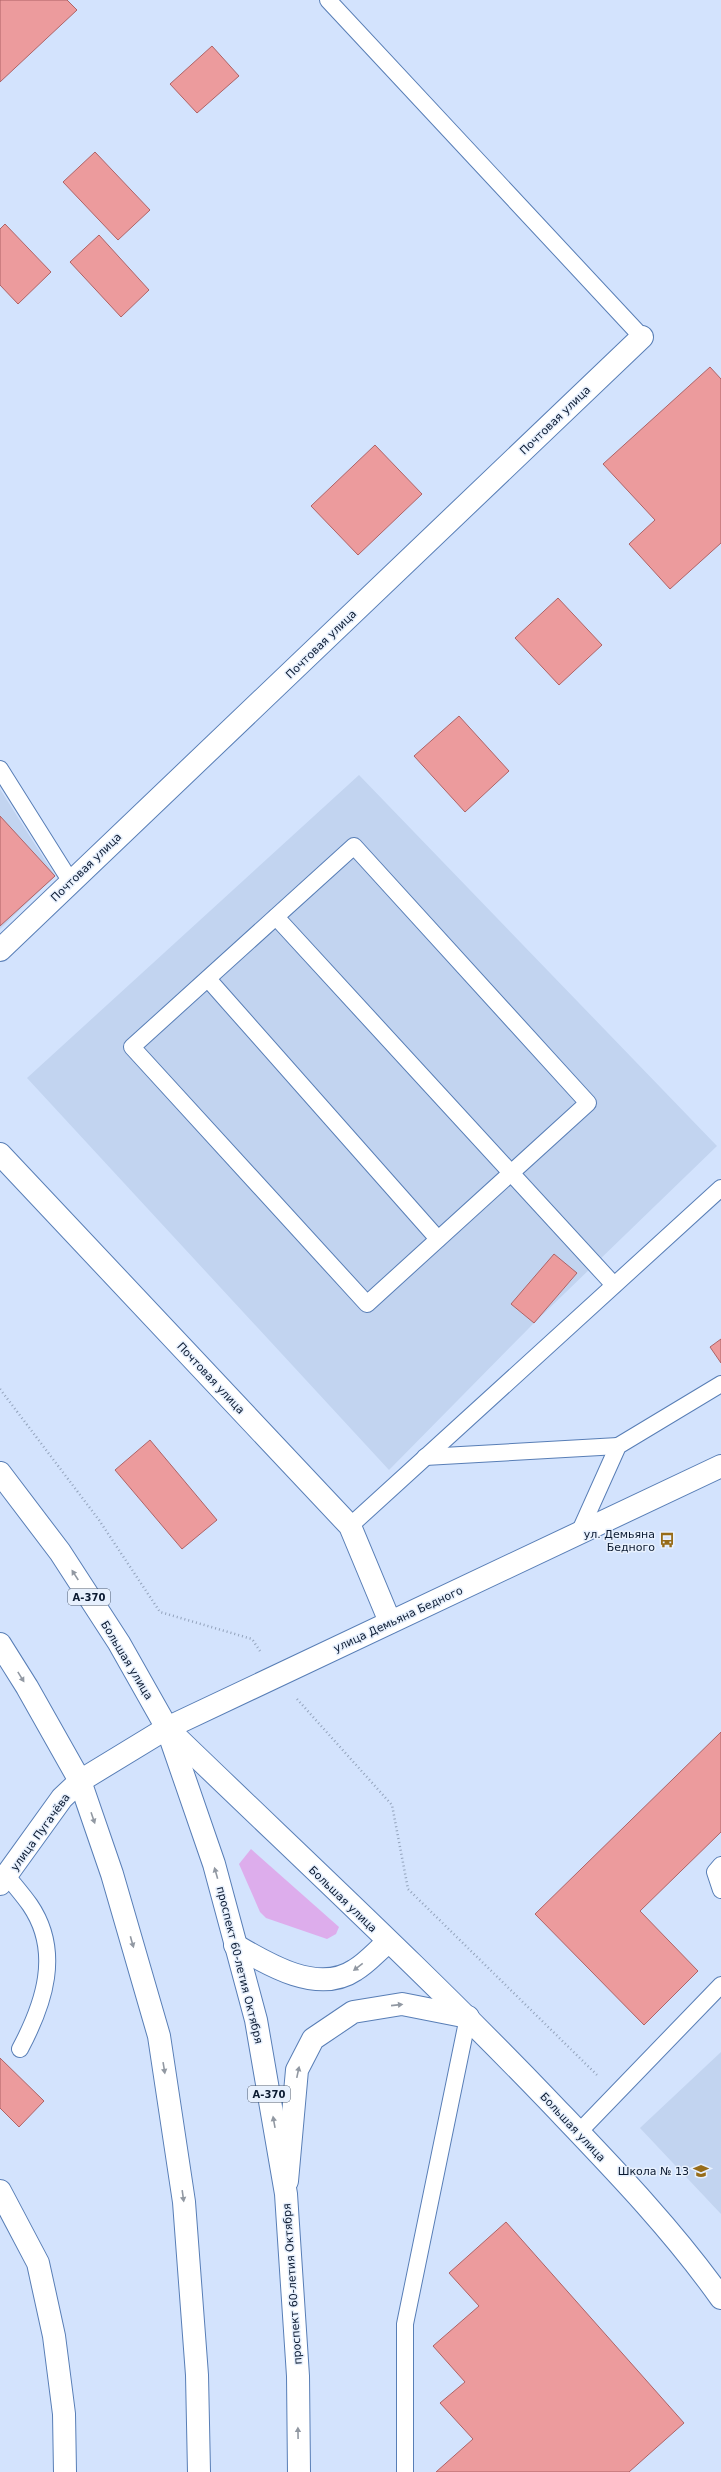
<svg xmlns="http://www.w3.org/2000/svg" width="721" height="2472" font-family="'DejaVu Sans',sans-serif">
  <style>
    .built { fill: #c2d4f0 }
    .green { fill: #ddadec }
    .building { fill: #ec9b9d; stroke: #ae6366 }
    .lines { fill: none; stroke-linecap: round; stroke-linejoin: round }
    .service-casing { stroke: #587eb6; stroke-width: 18 }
    .minor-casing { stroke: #587eb6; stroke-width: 24 }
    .secondary-casing { stroke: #587eb6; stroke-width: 24 }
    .trunk-casing { stroke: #587eb6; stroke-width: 24 }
    .path { stroke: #93a3bc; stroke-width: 2.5; stroke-dasharray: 1 3; stroke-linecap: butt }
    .service { stroke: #fff; stroke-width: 16 }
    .minor { stroke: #fff; stroke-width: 22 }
    .secondary { stroke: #fff; stroke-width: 22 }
    .trunk { stroke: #fff; stroke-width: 22 }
    .oneway { fill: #9198a2 }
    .labels { text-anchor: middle; stroke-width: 3; stroke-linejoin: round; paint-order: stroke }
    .shield { fill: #e7f0fd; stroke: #4d5a6e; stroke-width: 1 }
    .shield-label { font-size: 10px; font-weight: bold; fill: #0b1a31 }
    .street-label { font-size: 11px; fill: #0b1a31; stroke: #e7f0fd }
    .poi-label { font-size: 11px; fill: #0b1a31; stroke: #e7f0fd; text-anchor: end }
  </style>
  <rect width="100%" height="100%" fill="#d3e3fd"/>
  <g class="built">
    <polygon points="359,775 717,1146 534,1323 389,1470 27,1078"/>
    <polygon points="0,789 55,876 0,929"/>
    <polygon points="721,2052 721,2214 640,2128"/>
  </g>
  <polygon class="green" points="251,1849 339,1927 336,1934 327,1939 266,1918 260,1912 239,1864"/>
  <g class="building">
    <polygon points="0,0 67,0 77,10 0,82"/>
    <polygon points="212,46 239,76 197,113 170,84"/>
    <polygon points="95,152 150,210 118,240 63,182"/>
    <polygon points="5,224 51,272 18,304 0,285 0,229"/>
    <polygon points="99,235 149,290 121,317 70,262"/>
    <polygon points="710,367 721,379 721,543 670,589 629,544 655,520 603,464"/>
    <polygon points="375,445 422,494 358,555 311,506"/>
    <polygon points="558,598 602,645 559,685 515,638"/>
    <polygon points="459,716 509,771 465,812 414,756"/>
    <polygon points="0,816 55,876 0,926"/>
    <polygon points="554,1254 577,1273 534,1323 511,1304"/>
    <polygon points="721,1339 721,1363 710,1347"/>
    <polygon points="150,1440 217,1520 182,1549 115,1470"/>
    <polygon points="721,1732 721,1832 640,1911 698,1971 644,2025 535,1914"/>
    <polygon points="0,2058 44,2101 19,2127 0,2108"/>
    <polygon points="506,2222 684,2423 629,2472 436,2472 473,2439 440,2403 465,2382 433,2346 479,2306 449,2273"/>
  </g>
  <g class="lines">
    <g class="service-casing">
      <g id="service">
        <polyline points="328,0 642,337"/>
        <polyline points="0,769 71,882"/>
        <polygon points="354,846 588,1103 367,1304 132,1047"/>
        <polyline points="276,917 614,1285"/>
        <polyline points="208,979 438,1239"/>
        <polyline points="425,1457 618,1446"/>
        <polyline points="350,1526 721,1188"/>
        <polyline points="579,1533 618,1446 721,1384"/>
        <polyline points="721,1865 715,1872 721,1890"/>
        <path d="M7,1876C15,1886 23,1895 30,1905C62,1952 44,2004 20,2049"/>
        <polyline points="579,2132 721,1985"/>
        <polyline points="405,2472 405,2324 468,2017"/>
      </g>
    </g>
    <g class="minor-casing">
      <g id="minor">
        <polyline points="0,950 642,337"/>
        <polyline points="0,1154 350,1526 390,1622"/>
        <path d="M167,1728C294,1851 425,1972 547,2099C608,2163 670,2226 721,2298"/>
        <polyline points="0,1884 62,1798 80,1781"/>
        <path d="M235,1945C267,1964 318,1995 355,1970C367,1963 377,1951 388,1942"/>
        <polyline points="287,2181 297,2070 313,2039 353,2012 402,2004 468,2017"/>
        <polyline points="0,2191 38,2263 54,2336 64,2414 65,2472"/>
      </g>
    </g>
    <g class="secondary-casing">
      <polyline id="secondary" points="80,1781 167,1728 721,1466"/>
    </g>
    <g class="trunk-casing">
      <g id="trunk">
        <polyline points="0,1473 60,1552 119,1643 167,1728 214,1864 256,2020 286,2194 298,2376 299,2472"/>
        <polyline points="0,1644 27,1687 80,1781 112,1874 159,2036 184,2202 197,2375 199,2472"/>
      </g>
    </g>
    <g class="path">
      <polyline points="0,1389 99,1520 160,1612 252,1639 260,1651"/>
      <polyline points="297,1699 392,1805 408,1889 597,2075"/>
    </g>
    <use href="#service" class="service"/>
    <use href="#minor" class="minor"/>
    <use href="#secondary" class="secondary"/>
    <use href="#trunk" class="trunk"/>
  </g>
  <defs><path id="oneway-solid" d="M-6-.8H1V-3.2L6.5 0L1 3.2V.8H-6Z"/></defs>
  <g class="oneway">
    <use href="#oneway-solid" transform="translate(75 1575) rotate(-123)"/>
    <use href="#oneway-solid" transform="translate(21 1677) rotate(58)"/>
    <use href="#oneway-solid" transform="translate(93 1818) rotate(71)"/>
    <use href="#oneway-solid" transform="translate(216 1873) rotate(-106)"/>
    <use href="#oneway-solid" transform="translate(132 1942) rotate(74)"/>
    <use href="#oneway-solid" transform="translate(358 1967) rotate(142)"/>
    <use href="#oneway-solid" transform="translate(397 2005) rotate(-6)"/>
    <use href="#oneway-solid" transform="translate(164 2068) rotate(81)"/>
    <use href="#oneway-solid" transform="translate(298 2072) rotate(-78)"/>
    <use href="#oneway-solid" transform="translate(274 2122) rotate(-100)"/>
    <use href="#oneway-solid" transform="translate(183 2196) rotate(82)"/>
    <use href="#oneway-solid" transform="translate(298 2433) rotate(-91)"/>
  </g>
  <defs>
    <g id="bus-bare" transform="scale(1.2)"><path d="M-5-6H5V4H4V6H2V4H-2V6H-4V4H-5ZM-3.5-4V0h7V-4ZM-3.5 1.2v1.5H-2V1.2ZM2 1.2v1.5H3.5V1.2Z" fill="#976c19" stroke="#e7f0fd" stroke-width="2.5" paint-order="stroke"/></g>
    <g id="school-bare" transform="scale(1.2)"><path d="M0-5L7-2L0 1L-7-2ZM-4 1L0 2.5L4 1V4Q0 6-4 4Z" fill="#976c19" stroke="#e7f0fd" stroke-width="2.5" paint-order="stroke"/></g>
  </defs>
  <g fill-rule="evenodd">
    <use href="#bus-bare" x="667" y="1540"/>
    <use href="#school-bare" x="701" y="2171"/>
  </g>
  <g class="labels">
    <g class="shield">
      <rect x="68" y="1589" width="42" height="16" rx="3"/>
      <rect x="248" y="2086" width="42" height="16" rx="3"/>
    </g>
    <g class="shield-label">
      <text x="89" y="1601">А-370</text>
      <text x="269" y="2098">А-370</text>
    </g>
    <g class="street-label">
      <text transform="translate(555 420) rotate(-44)" y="4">Почтовая улица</text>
      <text transform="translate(321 644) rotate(-44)" y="4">Почтовая улица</text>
      <text transform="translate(86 867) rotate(-44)" y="4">Почтовая улица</text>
      <text transform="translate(211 1378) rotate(47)" y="4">Почтовая улица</text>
      <text transform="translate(398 1619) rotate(-25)" y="4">улица Демьяна Бедного</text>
      <text transform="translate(127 1660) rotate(59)" y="4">Большая улица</text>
      <text transform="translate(40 1832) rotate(-54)" y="4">улица Пугачёва</text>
      <text transform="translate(343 1899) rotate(44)" y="4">Большая улица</text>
      <text transform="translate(240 1965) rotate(76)" y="4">проспект 60-летия Октября</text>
      <text transform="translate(573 2127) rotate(47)" y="4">Большая улица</text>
      <text transform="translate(292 2284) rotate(-94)" y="4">проспект 60-летия Октября</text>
    </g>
    <g class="poi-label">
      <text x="655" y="1538">ул. Демьяна<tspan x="655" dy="13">Бедного</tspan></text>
      <text x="689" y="2175">Школа № 13</text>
    </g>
  </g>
</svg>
